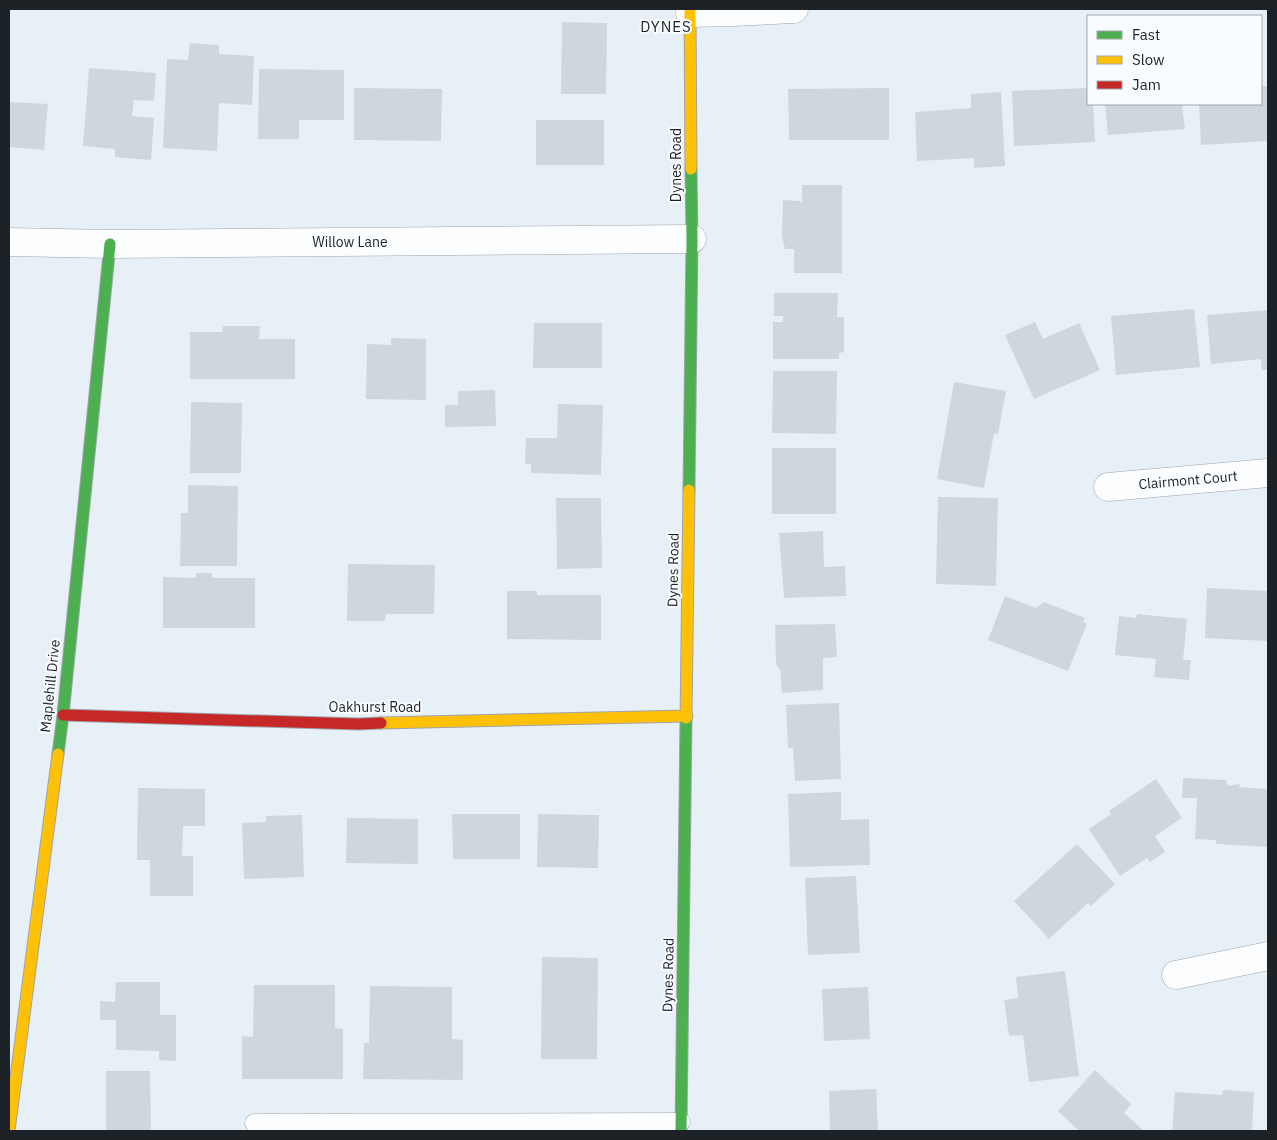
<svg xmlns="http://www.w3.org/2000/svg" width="1277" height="1140" font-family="'IBM Plex Sans',sans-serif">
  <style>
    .building { fill: #ced7de }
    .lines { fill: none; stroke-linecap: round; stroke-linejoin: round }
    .lane-casing { stroke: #9ea4a9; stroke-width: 19 }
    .street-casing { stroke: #9ea4a9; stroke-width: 29 }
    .fast-casing { stroke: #9ea4a9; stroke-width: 13 }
    .slow-casing { stroke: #9ea4a9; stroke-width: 13 }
    .jam-casing { stroke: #9ea4a9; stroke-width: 13 }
    .lane { stroke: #fcfdfe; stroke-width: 18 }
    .street { stroke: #fcfdfe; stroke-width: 28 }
    .fast { stroke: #4caf50; stroke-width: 11 }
    .slow { stroke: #ffc107; stroke-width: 11 }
    .jam { stroke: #c62828; stroke-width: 11 }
    .labels { text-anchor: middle; stroke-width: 4; stroke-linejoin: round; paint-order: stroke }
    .street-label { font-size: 14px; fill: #1d2226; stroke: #f9fcff }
    .neighbourhood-label { font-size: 15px; letter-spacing: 1px; fill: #1d2226; stroke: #f9fcff }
  </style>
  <rect width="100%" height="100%" fill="#e8f0f7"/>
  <g class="building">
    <polygon points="562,22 607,23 606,94 561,94"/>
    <polygon points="190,43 219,45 219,54 254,56 252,105 219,103 217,151 163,148 167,59 188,60"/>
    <polygon points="89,68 156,73 154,101 134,100 132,116 154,118 151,160 115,157 115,149 83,146"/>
    <polygon points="259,69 344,70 344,120 299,120 299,139 258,139"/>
    <polygon points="1261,86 1268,86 1268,141 1201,145 1199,104 1261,104"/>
    <polygon points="354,88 442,89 441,141 354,140"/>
    <polygon points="889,88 889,140 789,140 788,89"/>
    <polygon points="1088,88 1088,104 1093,104 1095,142 1014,146 1012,91"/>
    <polygon points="1001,92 1005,166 974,168 974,158 917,161 915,112 971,108 971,94"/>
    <polygon points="9,102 48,104 44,150 9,147"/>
    <polygon points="1105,104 1182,104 1185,129 1108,135"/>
    <rect x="536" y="120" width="68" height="45"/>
    <polygon points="802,185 842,185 842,273 794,273 794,249 785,249 782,236 783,200 800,201 802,204"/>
    <polygon points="774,293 838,293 837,317 844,317 844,352 839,353 839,359 773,359 773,322 783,322 783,316 774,316"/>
    <polygon points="1194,309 1200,367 1116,375 1111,316"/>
    <polygon points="1268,310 1268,370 1262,370 1261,359 1211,364 1207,315"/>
    <polygon points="1035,322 1043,339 1079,323 1100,370 1034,399 1005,335"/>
    <polygon points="534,323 602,323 602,368 533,368"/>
    <polygon points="223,326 260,326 259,339 295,339 295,379 190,379 190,332 222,332"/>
    <polygon points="391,338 426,339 426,400 366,399 367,344 391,345"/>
    <polygon points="773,371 837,371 836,434 772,433"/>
    <polygon points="954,382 1006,391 998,434 994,433 984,488 937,479"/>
    <polygon points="495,390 496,426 445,427 445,405 458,405 458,391"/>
    <polygon points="191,402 242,403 241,473 190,473"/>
    <polygon points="558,404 603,405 601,475 531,473 531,464 525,464 526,438 557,438"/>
    <rect x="772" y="448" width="64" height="66"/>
    <polygon points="188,485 238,486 237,566 180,566 181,513 188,513"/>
    <polygon points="938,497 998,498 996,586 936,584"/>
    <polygon points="556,498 601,498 602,568 557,569"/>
    <polygon points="823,531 824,567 845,566 846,596 784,598 779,533"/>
    <polygon points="348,564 435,565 434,614 386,614 385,621 347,621"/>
    <polygon points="196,573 212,573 212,578 255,578 255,628 163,628 163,577 196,578"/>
    <polygon points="1207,588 1268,591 1268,641 1205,638"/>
    <polygon points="507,591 537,591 537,595 601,595 601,640 507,639"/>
    <polygon points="1005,596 1036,608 1044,602 1085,618 1083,622 1087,624 1068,671 988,640"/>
    <polygon points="1137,614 1187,619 1183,660 1191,660 1189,680 1154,677 1156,659 1115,655 1119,616 1136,618"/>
    <polygon points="835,624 837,657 823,658 823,690 782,693 780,670 776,664 775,625"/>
    <polygon points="839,703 841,779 795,781 793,748 788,748 786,705"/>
    <polygon points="1183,778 1226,780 1228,786 1240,784 1239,787 1268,789 1268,847 1216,844 1216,840 1195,839 1197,798 1182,798"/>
    <polygon points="1156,779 1182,818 1155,836 1165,852 1150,862 1147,858 1120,876 1089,829 1111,814 1109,811"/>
    <polygon points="138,788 205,789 205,826 183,826 182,856 193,856 193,896 150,896 150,860 137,860"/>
    <polygon points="841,792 841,820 869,819 870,865 790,867 788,794"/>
    <polygon points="452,814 520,814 520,859 453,859"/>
    <polygon points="538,814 599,815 598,868 537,867"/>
    <polygon points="302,815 304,877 244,879 242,823 266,822 266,816"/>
    <polygon points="347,818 418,819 418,864 346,863"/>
    <polygon points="1077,844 1115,884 1091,906 1088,903 1049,939 1014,901"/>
    <polygon points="856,876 860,953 808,955 805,878"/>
    <polygon points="542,957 598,958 597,1059 541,1059"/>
    <polygon points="1065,971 1079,1076 1029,1082 1023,1035 1009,1036 1004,1000 1018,998 1016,977"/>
    <polygon points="116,982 160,982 160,1015 176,1015 176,1061 159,1060 159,1051 116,1050 116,1020 100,1020 100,1001 115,1002"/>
    <polygon points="254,985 335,985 335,1028 343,1029 343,1079 242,1079 242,1036 253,1037"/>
    <polygon points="370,986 452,987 452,1039 463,1040 463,1080 363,1079 364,1043 369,1043"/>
    <polygon points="868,987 870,1039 824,1041 822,989"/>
    <polygon points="1095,1070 1131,1104 1124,1113 1144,1131 1077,1131 1078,1130 1058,1111"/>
    <polygon points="106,1071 150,1071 151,1131 106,1131"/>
    <polygon points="876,1089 878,1131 830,1131 829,1091"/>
    <polygon points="1223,1090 1254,1092 1252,1131 1172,1131 1175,1092 1222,1095"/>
  </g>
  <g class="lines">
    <g class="lane-casing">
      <polyline id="lane" points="254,1123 681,1122"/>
    </g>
    <g class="street-casing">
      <g id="street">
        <polyline points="690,13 733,12 794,9"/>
        <polyline points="9,242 110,244 692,239"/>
        <polyline points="1108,487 1268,473"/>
        <polyline points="1176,975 1268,956"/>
      </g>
    </g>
    <g class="fast-casing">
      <g id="fast">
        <polyline points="689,490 692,239 691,169"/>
        <polyline points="58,754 63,715 110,244"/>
        <polyline points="681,1131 686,718"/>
      </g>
    </g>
    <g class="slow-casing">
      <g id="slow">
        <polyline points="690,9 691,169"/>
        <polyline points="686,718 689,490"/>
        <polyline points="381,723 687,716"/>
        <polyline points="9,1131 58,754"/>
      </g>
    </g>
    <g class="jam-casing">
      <polyline id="jam" points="63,715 358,724 381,723"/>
    </g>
    <use href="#lane" class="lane"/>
    <use href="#street" class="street"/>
    <use href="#fast" class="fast"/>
    <use href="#slow" class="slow"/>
    <use href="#jam" class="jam"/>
  </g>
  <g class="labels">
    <g class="street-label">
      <text transform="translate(676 165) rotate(-90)" y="5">Dynes Road</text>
      <text x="350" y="247">Willow Lane</text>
      <text transform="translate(1188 480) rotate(-5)" y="5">Clairmont Court</text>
      <text transform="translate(673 570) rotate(-89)" y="5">Dynes Road</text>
      <text transform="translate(50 686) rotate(-84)" y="5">Maplehill Drive</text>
      <text x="375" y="712">Oakhurst Road</text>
      <text transform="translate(668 975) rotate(-89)" y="5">Dynes Road</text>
    </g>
    <g class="neighbourhood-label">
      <text x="666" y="32">DYNES</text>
    </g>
  </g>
  <rect width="1277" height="1140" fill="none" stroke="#1d2226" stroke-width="20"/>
  <rect x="1087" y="15" width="175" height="90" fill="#f9fcff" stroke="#a1a5a8"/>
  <rect x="1097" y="31" width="25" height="8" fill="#4caf50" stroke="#a1a5a8"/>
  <text x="1132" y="40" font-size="15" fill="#1d2226">Fast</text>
  <rect x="1097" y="56" width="25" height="8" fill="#ffc107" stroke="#a1a5a8"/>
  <text x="1132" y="65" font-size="15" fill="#1d2226">Slow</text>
  <rect x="1097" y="81" width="25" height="8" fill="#c62828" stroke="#a1a5a8"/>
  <text x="1132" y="90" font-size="15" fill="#1d2226">Jam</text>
</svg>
